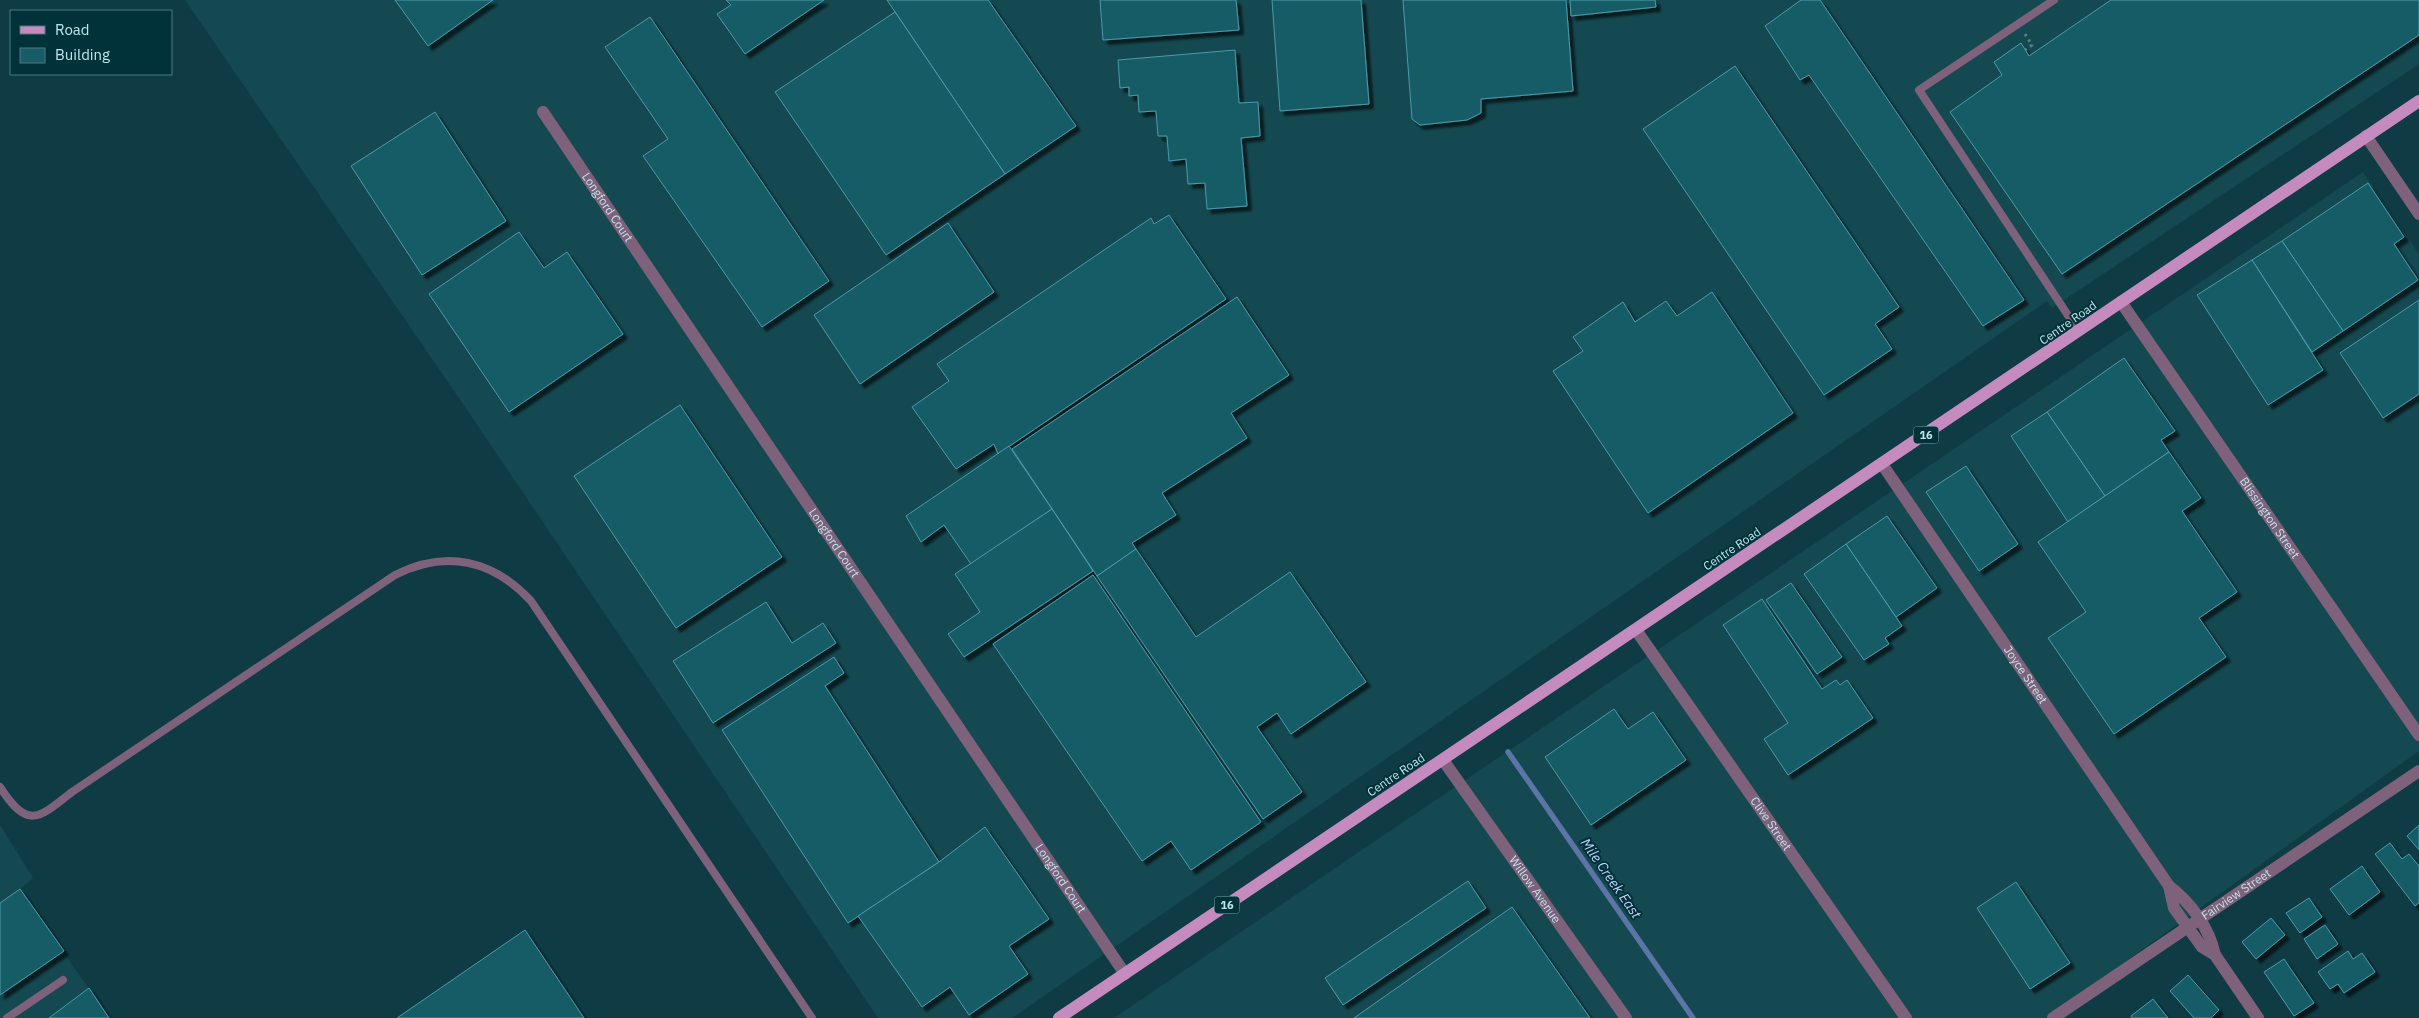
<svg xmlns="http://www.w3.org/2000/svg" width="2419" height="1018" font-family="'IBM Plex Sans',sans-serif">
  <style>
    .built { fill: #144951 }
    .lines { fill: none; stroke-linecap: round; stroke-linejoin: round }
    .stream { stroke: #5d74a6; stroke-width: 5.5 }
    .building { fill: #195b66; stroke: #499baa; filter: url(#shadow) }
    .path { stroke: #557f87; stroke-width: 3; stroke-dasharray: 2.5 4; stroke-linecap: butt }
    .service { stroke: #7e617a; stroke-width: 8 }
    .minor { stroke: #7e617a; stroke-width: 12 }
    .primary { stroke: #c58abe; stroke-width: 12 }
    .labels { text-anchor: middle; stroke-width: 4; stroke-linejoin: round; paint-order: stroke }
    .shield { fill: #013239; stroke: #85afb6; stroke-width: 1 }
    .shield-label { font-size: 11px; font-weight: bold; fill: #bee4eb }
    .street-label { font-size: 12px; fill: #bee4eb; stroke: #013239 }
    .water-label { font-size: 14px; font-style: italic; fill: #c5d3fc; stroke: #013239 }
  </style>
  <defs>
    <filter id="shadow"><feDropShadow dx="4.5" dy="4.5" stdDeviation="1" flood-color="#0009"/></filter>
  </defs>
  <rect width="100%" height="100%" fill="#0f3c44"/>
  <g class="built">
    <polygon points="185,0 2419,0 2419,64 2052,308 2047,301 1012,1018 878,1018 459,398"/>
    <polygon points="2363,172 2419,254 2419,751 2047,1018 1114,1018"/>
    <polygon points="0,825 33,878 20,889 109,1018 0,1018"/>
  </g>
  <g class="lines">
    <polyline class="stream" points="1508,752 1693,1018"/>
  </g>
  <g class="building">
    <polygon points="395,0 493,0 428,46"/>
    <polygon points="726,0 824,0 745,54 717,14 731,5"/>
    <polygon points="887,0 988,0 1076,126 1005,174"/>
    <polygon points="1100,0 1236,0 1239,30 1103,40"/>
    <polygon points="1272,0 1361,0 1369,104 1280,111"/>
    <polygon points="1403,0 1566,0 1573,91 1481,99 1481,113 1467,120 1420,125 1412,119"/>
    <polygon points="1570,0 1655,0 1656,7 1571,16"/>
    <polygon points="1801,0 1820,0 2024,300 1983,326 1809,75 1800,80 1765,26"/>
    <polygon points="2111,0 2419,0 2419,35 2062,274 1950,112 2002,75 1994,62 2021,43 2029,56"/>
    <polygon points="895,12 1005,174 886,255 775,92"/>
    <polygon points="650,17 829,281 762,327 643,156 668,139 605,47"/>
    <polygon points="1235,50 1239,103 1258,102 1260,136 1241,138 1247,206 1207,209 1205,183 1188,184 1186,159 1169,161 1167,136 1158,136 1156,111 1139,112 1138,95 1129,96 1129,87 1120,88 1118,60"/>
    <polygon points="1735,66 1899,307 1875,324 1892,349 1824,395 1643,129"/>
    <polygon points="435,112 506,221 422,275 351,166"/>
    <polygon points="2368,183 2404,237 2394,244 2418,280 2343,331 2282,241"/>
    <polygon points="1169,215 1226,299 998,454 994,444 956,469 912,407 949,381 937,364 1151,218 1154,224"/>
    <polygon points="948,223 994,292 860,384 814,315"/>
    <polygon points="519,232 544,268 567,252 623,334 509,412 429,294"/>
    <polygon points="2282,241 2343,331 2312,352 2252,260"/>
    <polygon points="2252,260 2323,370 2268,405 2197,295"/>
    <polygon points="1712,292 1793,413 1648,513 1553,371 1583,351 1573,337 1623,302 1635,322 1666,301 1677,316"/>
    <polygon points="1237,297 1289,375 1231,413 1247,438 1162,493 1176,515 1132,543 1136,549 1097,576 1012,449"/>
    <polygon points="2419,300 2419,394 2383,418 2340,353"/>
    <polygon points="2124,358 2175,431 2161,440 2169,452 2105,496 2047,412"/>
    <polygon points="680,405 782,557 676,628 574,476"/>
    <polygon points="2047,412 2105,496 2068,522 2011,436"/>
    <polygon points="1009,446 1052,509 971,564 944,525 921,542 906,516"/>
    <polygon points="2169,452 2201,498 2182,511 2237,592 2199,618 2226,657 2114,734 2048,638 2086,612 2038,542"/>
    <polygon points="1966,466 2018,544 1979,571 1926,492"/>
    <polygon points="1052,509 1093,571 964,657 948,634 980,612 955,574"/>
    <polygon points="1887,516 1937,588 1896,617 1846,544"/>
    <polygon points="1846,544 1902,626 1885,638 1889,644 1864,660 1804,574"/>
    <polygon points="1136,549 1196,637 1290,572 1366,682 1291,734 1277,713 1257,727 1302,792 1263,819 1097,576"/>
    <polygon points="1093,575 1261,822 1191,870 1171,841 1142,861 993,644"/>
    <polygon points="1791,583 1842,657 1817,674 1766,600"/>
    <polygon points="1762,599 1822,689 1836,680 1840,685 1847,680 1873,718 1788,775 1764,739 1788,723 1723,625"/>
    <polygon points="766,602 792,643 823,623 836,643 713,723 673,661"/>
    <polygon points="834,657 844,673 825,686 939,862 848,923 722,730"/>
    <polygon points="1614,709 1628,729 1653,712 1686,760 1591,825 1545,757"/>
    <polygon points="2419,825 2419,850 2407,836"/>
    <polygon points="985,827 1049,919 1009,946 1028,974 969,1015 950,987 922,1007 858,916 939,862"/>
    <polygon points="2390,843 2402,859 2409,854 2419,866 2419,903 2415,906 2375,854"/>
    <polygon points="2362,866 2380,892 2349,915 2330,889"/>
    <polygon points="1468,881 1486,908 1343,1005 1325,978"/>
    <polygon points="2016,882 2070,963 2030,989 1977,908"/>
    <polygon points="20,889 64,951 0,995 0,903"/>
    <polygon points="2309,898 2322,917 2300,933 2286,913"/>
    <polygon points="1512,907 1590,1018 1354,1018"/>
    <polygon points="2271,918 2285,935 2256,959 2242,942"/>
    <polygon points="2325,925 2338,944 2317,959 2304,939"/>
    <polygon points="525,930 584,1018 397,1018"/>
    <polygon points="2348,951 2353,959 2362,953 2375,972 2344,993 2338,984 2330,989 2318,972"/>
    <polygon points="2284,959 2314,1003 2294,1016 2264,972"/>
    <polygon points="2188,975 2219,1010 2211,1018 2194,1018 2170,991"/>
    <polygon points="89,988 109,1018 49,1018"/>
    <polygon points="2153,999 2168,1018 2132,1018 2131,1016"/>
  </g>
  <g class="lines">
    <polyline class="path" points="2025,34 2032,45 2025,50"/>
    <g class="service">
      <polyline points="2054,0 1919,90 2079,332"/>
      <path d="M0,787C28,830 38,819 72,792L395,575C446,549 493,560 531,601L812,1018"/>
      <polyline points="7,1018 63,980"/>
    </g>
    <g class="minor">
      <path id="s1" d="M543,112L1125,974"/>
      <polyline points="2366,136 2419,214"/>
      <path id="s2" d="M2121,302L2419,735"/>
      <path id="s3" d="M1882,464L2169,886C2191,903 2209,927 2215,955"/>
      <path id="s4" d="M1636,630L1906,1018"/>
      <path id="s5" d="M1443,760L1626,1018"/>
      <polyline points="2169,886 2174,908 2202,947 2215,955 2258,1018"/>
      <path id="s6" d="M2053,1018L2419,771"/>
    </g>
    <polyline class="primary" points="1059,1018 2419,101"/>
  </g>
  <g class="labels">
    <g class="shield">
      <rect x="1913.5" y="426.5" width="25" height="17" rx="4"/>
      <rect x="1214.5" y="896.5" width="25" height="17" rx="4"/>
    </g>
    <g class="shield-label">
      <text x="1926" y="439">16</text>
      <text x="1227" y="909">16</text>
    </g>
    <g class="street-label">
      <text dy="4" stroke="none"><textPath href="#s1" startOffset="115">Longford Court</textPath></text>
      <text transform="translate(2068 323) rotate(-35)" y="4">Centre Road</text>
      <text dy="4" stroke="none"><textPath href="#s2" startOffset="262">Blissington Street</textPath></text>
      <text dy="4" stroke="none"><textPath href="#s1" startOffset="520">Longford Court</textPath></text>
      <text transform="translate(1732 549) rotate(-34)" y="4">Centre Road</text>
      <text dy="4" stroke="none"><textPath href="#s3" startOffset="255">Joyce Street</textPath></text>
      <text transform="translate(1396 775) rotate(-34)" y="4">Centre Road</text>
      <text dy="4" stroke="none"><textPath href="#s4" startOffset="236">Clive Street</textPath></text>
      <text dy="4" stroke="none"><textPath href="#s1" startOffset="925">Longford Court</textPath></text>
      <text dy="4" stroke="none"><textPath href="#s5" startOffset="159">Willow Avenue</textPath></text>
      <text dy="4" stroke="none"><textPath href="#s6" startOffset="221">Fairview Street</textPath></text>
    </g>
    <g class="water-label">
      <text transform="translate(1611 878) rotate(55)" y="5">Mile Creek East</text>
    </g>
  </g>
  <rect x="10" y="10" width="162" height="65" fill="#013239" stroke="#4d7980"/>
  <rect x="20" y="26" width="25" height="8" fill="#c58abe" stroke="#4d7980"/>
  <text x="55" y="35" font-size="15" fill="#bee4eb">Road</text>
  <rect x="20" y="48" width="25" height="15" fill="#195b66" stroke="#4d7980"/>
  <text x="55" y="60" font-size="15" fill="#bee4eb">Building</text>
</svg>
